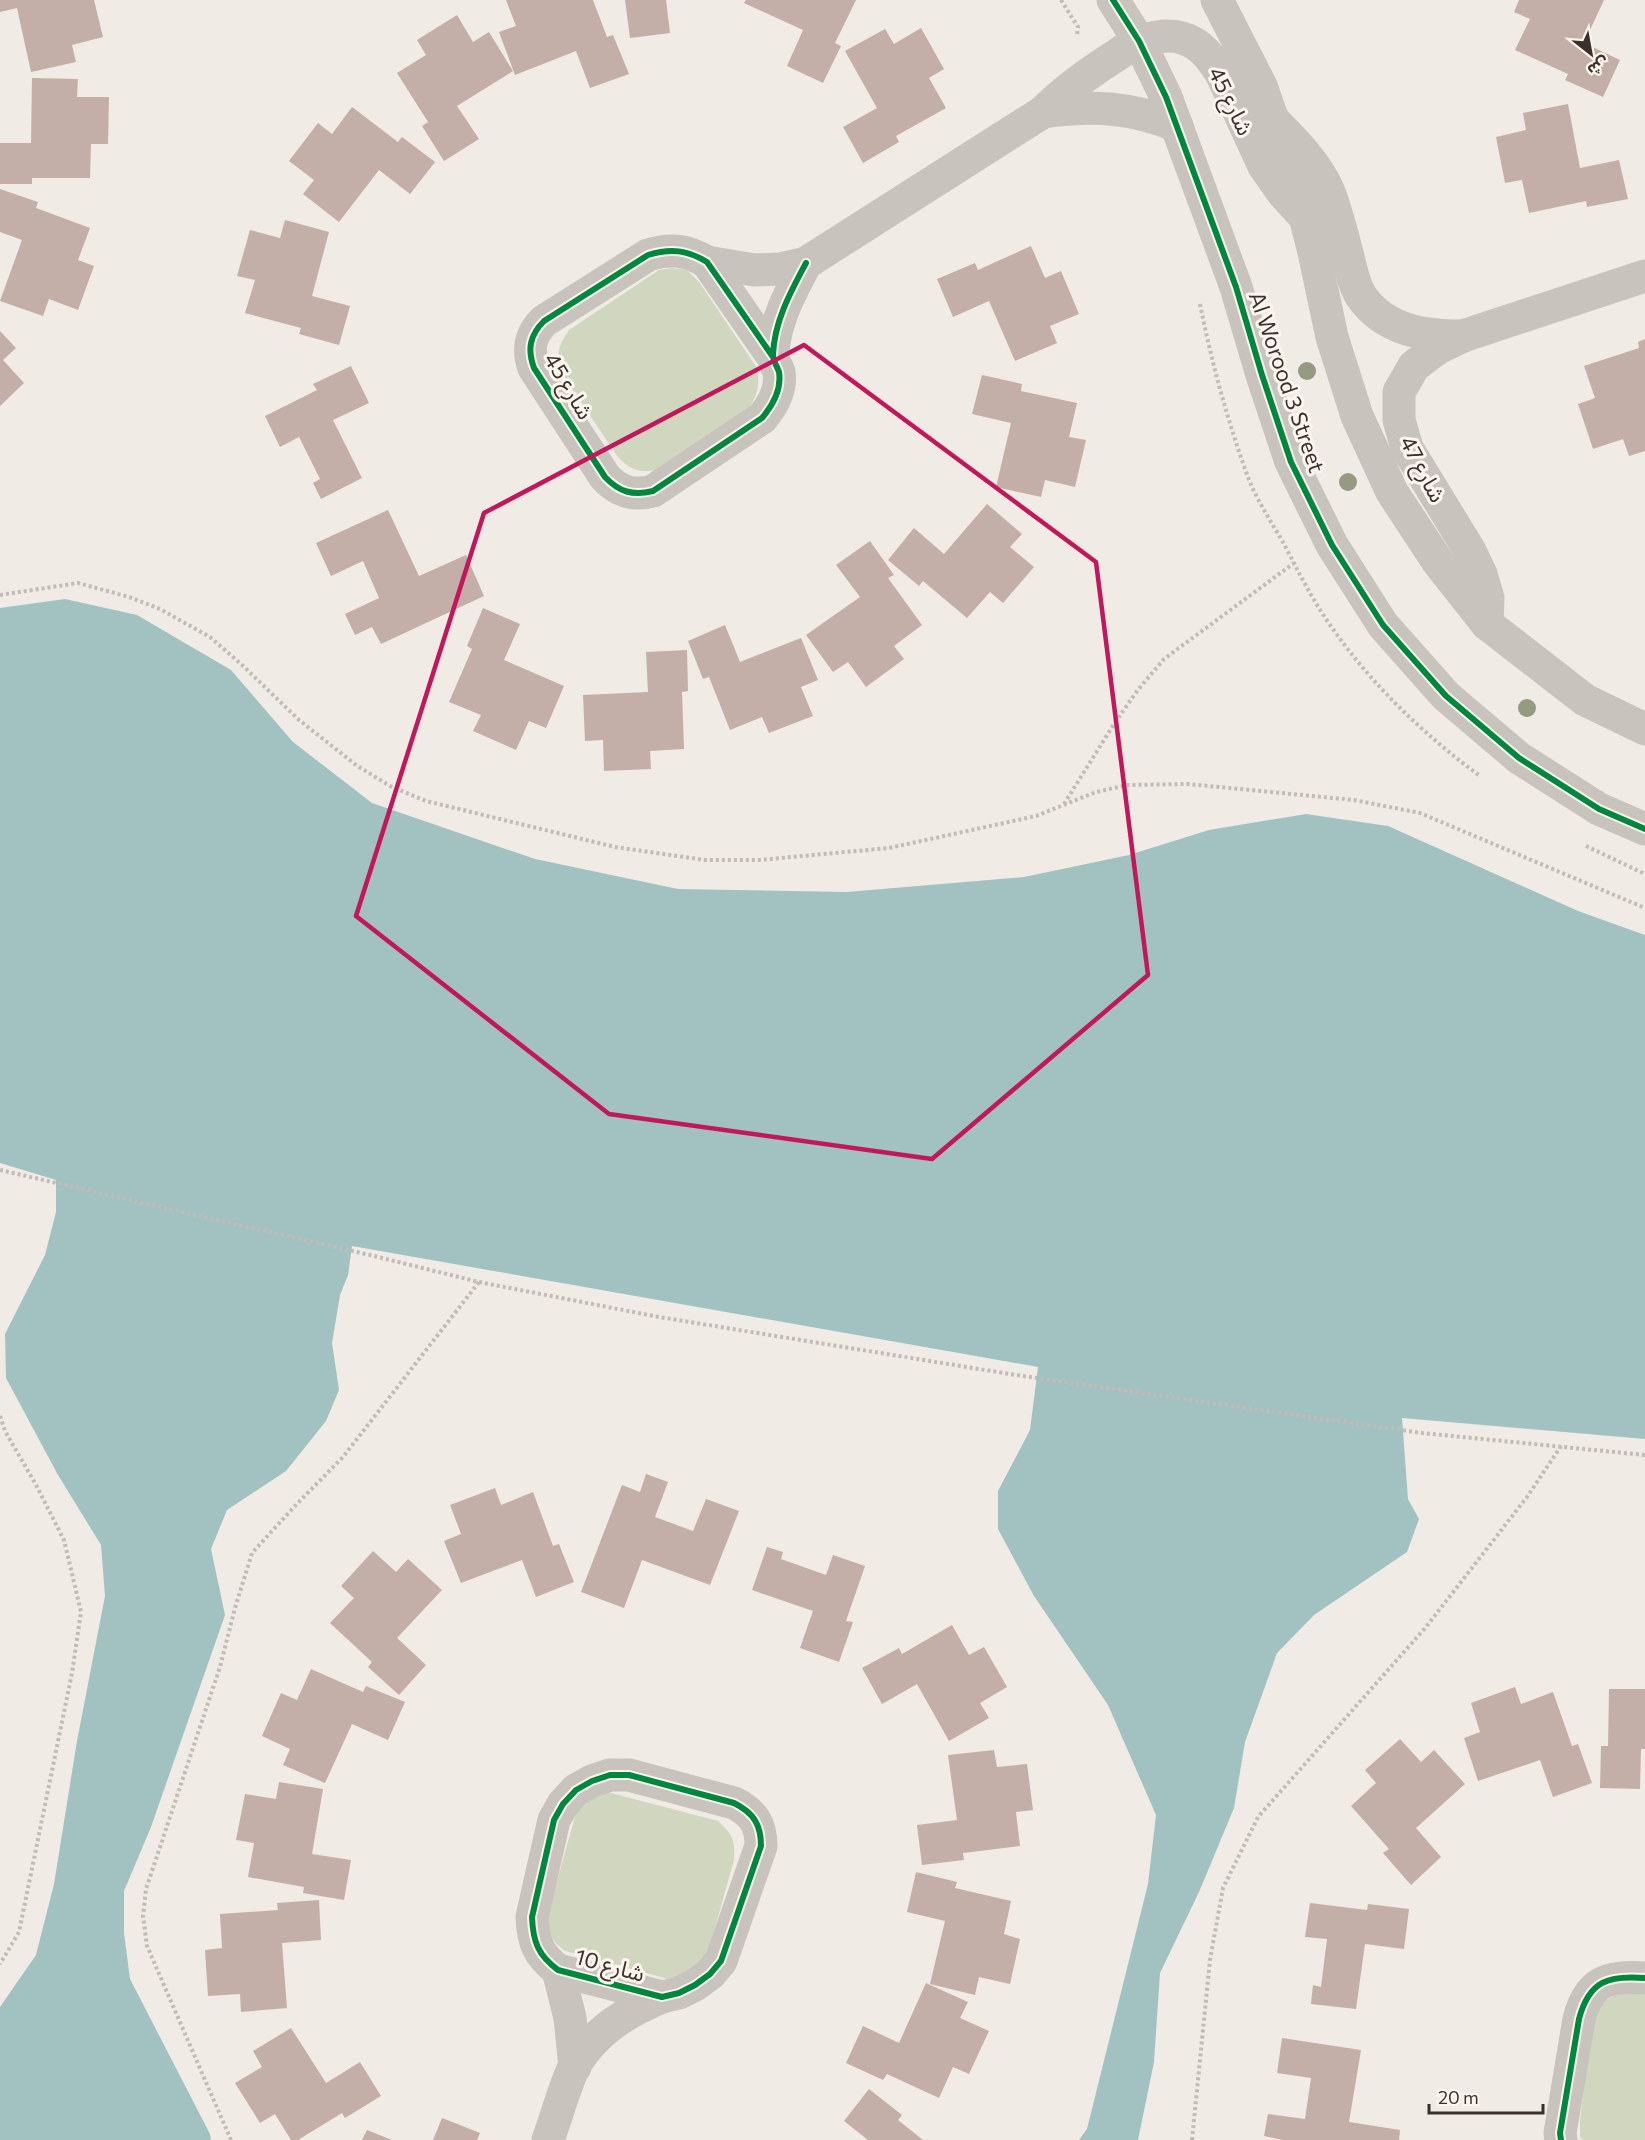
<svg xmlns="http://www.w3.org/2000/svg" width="1645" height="2140" font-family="Commissioner,'Noto Sans Arabic',sans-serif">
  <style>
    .green { fill: #d1d6bf }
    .water { fill: #a1c2c1 }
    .building { fill: #c3afa7 }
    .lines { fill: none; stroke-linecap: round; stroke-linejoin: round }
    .path { stroke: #c2bbb6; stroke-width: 4; stroke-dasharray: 3 3; stroke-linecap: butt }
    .minor { stroke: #c9c3be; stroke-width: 33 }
    .tertiary { stroke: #c9c3be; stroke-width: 33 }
    .cycleway-casing { stroke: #fbf5ee; stroke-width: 10 }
    .cycleway { stroke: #00873e; stroke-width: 6 }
    .tree { fill: #959b80 }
    .marked { fill: none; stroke: #c2185b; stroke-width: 4.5; stroke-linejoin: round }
    .labels { text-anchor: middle; stroke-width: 6; stroke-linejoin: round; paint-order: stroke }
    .street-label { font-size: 22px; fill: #3b302b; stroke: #fbf5ee }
  </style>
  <rect width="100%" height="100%" fill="#f0ebe5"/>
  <g class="green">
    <path d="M672,268L687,270L699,282L757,368C760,384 758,394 749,408L657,470C639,473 630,470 618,457L562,374C555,356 558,346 569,330L659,270Z"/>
    <path d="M611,1793L718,1821C733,1835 735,1840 734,1860L707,1956L700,1969L668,1979L565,1951C549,1939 546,1933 548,1913L576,1813L597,1794Z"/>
    <path d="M1626,1992L1645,1994V2140H1583L1580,2137V2120L1593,2016C1602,2002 1609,1996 1626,1992Z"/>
  </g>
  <polygon class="water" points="65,599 137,615 231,670 293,742 372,803 535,859 678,889 847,892 1024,877 1129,855 1209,830 1306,814 1388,826 1578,911 1645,935 1645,1439 1402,1418 1408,1499 1419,1519 1407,1552 1314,1615 1277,1653 1245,1742 1234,1808 1199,1892 1160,1973 1154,2062 1138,2140 1079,2140 1087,2129 1148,1884 1156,1815 1108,1705 1034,1596 998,1529 998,1491 1030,1430 1038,1367 352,1246 348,1275 340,1295 332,1343 339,1390 326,1421 286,1471 227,1510 211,1549 225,1615 151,1827 124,1891 124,1933 130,1979 210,2134 211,2140 0,2140 0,2007 36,1955 54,1884 77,1741 105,1596 101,1545 58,1475 6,1378 5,1334 45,1255 56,1212 56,1180 0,1163 0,608"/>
  <g class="building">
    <polygon points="0,0 94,0 103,37 72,45 76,62 31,72 17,8 0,12"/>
    <polygon points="506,0 593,0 607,37 613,35 629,74 590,88 576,51 515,75 499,32 516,26"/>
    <polygon points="625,0 666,0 670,33 630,38"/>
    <polygon points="746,0 856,0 835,43 841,46 823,83 787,66 803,30 744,3"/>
    <polygon points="1519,0 1604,0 1584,43 1620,60 1603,97 1565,80 1568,74 1515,50 1530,19 1514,12"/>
    <polygon points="457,15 473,42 489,32 513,71 457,106 479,139 444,161 422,126 428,122 397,73 426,55 417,40"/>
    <polygon points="921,28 944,69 929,78 946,108 896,136 899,142 863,163 843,127 877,108 845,51 885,29 894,44"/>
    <polygon points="32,78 78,79 77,97 109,97 108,144 91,144 90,178 32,178 32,184 0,184 0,143 31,143"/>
    <polygon points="1568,104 1580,168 1619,160 1628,199 1587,207 1586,201 1529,213 1522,180 1505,183 1496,137 1526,130 1523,113"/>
    <polygon points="352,107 398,142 402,137 435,162 410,194 379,170 339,222 303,194 314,180 289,161 318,123 332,134"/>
    <polygon points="0,189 38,202 36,208 90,228 78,260 94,266 78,310 49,299 43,316 0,301 22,240 0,232"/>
    <polygon points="285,220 329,232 312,296 350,306 339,345 299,334 301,328 245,313 255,280 237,276 250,230 280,238"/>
    <polygon points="1031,246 1045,278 1061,271 1079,314 1050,326 1057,343 1015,361 989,301 953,317 937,279 975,263 978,270"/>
    <polygon points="0,331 16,348 3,360 24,383 0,406"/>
    <polygon points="1645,339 1645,451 1629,456 1623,439 1593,449 1578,404 1595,398 1584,366 1639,348 1638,342"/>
    <polygon points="351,366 369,403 333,420 362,478 321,499 313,483 320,479 299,437 280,447 265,416 317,390 313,384"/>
    <polygon points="982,375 1022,384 1021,391 1077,403 1069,437 1086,440 1075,487 1045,480 1041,497 996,487 1011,423 972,414"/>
    <polygon points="987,504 1022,534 1010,547 1034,567 1003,603 990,592 967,618 923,581 919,586 888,560 914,528 944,554"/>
    <polygon points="388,510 419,576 466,555 484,596 381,644 372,627 355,635 345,614 379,598 363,561 331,576 316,543"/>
    <polygon points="870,541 894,575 888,578 922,625 894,646 904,659 866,687 848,662 833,672 806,635 860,597 836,565"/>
    <polygon points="483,608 520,624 504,660 564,686 546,728 529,721 516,750 473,731 481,715 449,702 472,649 467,646"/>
    <polygon points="725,625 740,662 801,638 818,680 801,687 813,716 769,733 762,717 730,730 709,677 703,679 688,641"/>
    <polygon points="687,650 688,691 682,692 684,749 650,751 651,769 604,771 603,740 585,741 583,695 648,692 646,652"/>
    <polygon points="646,1474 668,1482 655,1517 693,1531 706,1499 739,1511 710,1585 642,1560 624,1608 581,1592 622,1485 640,1492"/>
    <polygon points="495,1488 501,1505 533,1492 553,1546 559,1544 574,1582 536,1597 522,1560 461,1583 444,1541 461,1534 450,1505"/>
    <polygon points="767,1547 783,1552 781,1559 826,1575 833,1555 865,1566 846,1621 853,1622 839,1662 800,1648 813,1611 752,1590"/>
    <polygon points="373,1551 396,1572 408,1559 442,1590 397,1638 426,1665 399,1695 368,1667 372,1662 330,1623 354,1598 341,1586"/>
    <polygon points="952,1625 969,1655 984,1647 1007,1687 980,1703 989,1718 949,1741 917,1684 882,1704 862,1668 899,1648 902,1654"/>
    <polygon points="311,1669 363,1692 366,1686 405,1702 388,1740 352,1724 325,1783 283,1765 290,1749 262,1736 281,1693 297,1700"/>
    <polygon points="1515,1687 1521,1704 1553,1692 1572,1746 1578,1744 1592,1783 1553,1797 1540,1760 1478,1781 1464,1738 1480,1732 1471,1703"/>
    <polygon points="1609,1689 1645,1689 1645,1749 1641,1749 1640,1789 1600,1788 1601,1746 1608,1746"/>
    <polygon points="1400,1739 1421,1762 1434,1750 1465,1784 1416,1828 1441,1857 1411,1885 1383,1853 1389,1849 1351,1806 1376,1783 1365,1770"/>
    <polygon points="994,1750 997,1767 1027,1764 1033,1810 1016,1812 1020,1846 963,1853 964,1860 922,1865 917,1825 957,1820 948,1755"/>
    <polygon points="279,1782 323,1789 312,1854 351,1860 344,1900 303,1893 304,1887 248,1877 254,1843 236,1840 245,1794 276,1799"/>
    <polygon points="916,1872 957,1882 955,1888 1011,1901 1004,1934 1020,1939 1010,1984 979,1977 975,1995 930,1984 945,1921 907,1912"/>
    <polygon points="319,1900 321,1940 282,1943 287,2008 241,2012 240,1994 208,1996 205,1950 222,1948 220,1914 278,1910 277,1903"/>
    <polygon points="1310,1903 1367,1910 1368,1904 1409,1909 1404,1949 1365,1944 1356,2009 1311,2004 1313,1985 1321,1987 1327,1939 1305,1937"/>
    <polygon points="926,1983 968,2002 960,2018 989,2031 969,2074 953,2067 939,2098 887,2074 883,2080 846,2063 863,2026 899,2043"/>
    <polygon points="291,2028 326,2083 360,2062 381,2096 345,2118 342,2113 298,2140 291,2140 275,2114 260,2123 235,2083 262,2067 253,2051"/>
    <polygon points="1282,2038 1361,2050 1349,2122 1400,2130 1399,2140 1283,2140 1264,2136 1268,2114 1305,2119 1311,2078 1277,2073"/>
    <polygon points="869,2089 902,2115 898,2120 923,2140 868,2140 844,2121"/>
    <polygon points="442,2118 480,2133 477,2140 433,2140"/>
    <polygon points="367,2130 392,2140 362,2140"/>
  </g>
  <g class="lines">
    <g class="path">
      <polyline points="1061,0 1078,27 1077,36"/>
      <path d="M1200,304C1212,364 1228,423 1249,480C1258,502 1272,523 1284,544C1297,569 1309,593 1324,616C1365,678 1420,732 1480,776"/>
      <polyline points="0,595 78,583 129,597 160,609 210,637 241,664 299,720 356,765 390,786 426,801 615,847 705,860 759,860 889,848 1036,816 1096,792 1128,785 1188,784 1354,800 1420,813 1645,908"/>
      <polyline points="1064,804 1114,724 1137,691 1164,659 1294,563"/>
      <polyline points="1586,846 1645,874"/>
      <polyline points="0,1170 370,1255 479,1282 659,1317 1016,1375 1422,1433 1645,1455"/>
      <polyline points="0,1416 5,1431 36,1485 64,1540 81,1612 72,1673 19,1932 0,1964"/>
      <polyline points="231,2140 147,1946 143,1916 146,1889 220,1667 235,1608 252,1553 294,1507 343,1457 479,1282"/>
      <polyline points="1192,2140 1210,1960 1223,1888 1258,1817 1426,1627 1527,1497 1561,1446"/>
    </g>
    <g class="minor">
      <path d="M1043,112C1091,105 1133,107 1177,126"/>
      <path d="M1273,120C1294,141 1317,164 1329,192C1336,210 1341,230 1346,249C1350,264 1353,283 1361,296C1385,331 1425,336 1463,336"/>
      <path d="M707,262L754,270L780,269L806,263L1043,112C1065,90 1090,72 1117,55C1124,50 1132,43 1141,41C1153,37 1170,34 1182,38C1201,43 1212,59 1222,75L1264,166L1283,193L1305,217"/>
      <path d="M773,357L707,262C687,250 671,248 648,255L544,321C530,335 527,349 534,368L605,477C619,492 633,496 653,491L762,418C773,405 782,390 779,372C777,366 773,361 773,355C774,322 791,291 806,263"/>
      <polyline points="1487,624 1488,598 1481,574 1470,551 1407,448 1399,420 1399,392 1414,366 1438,348 1463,336 1645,276"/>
      <path d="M610,1775H629L734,1803C754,1813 761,1825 761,1846L721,1961L710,1974L695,1985L679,1993L662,1997L558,1970C538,1955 533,1942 532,1917L554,1820L563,1804L576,1790L592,1781Z"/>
      <polyline points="558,1970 570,2018 575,2067"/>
      <path d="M548,2140C556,2119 565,2084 575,2065C595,2031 626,2012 662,1997"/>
      <path d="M1561,2140L1560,2133L1579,2019C1589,1981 1608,1975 1645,1978"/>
    </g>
    <g class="tertiary">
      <polyline points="1113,0 1139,41 1166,97 1236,287 1262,375 1291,462 1332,545 1383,625 1446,696 1519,758 1599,809 1645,829"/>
      <polyline points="1217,0 1261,86 1273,120 1305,217 1314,252 1332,337 1357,416 1392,492 1438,562 1487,624 1585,700 1645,729"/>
    </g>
    <g class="cycleway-casing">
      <g id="cycleway">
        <polyline points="1113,0 1139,41 1166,97 1236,287 1262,375 1291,462 1332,545 1383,625 1446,696 1519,758 1599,809 1645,829"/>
        <path d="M773,357L707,262C687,250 671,248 648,255L544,321C530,335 527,349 534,368L605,477C619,492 633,496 653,491L762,418C773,405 782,390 779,372C777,366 773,361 773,355C774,322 791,291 806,263"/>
        <path d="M610,1775H629L734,1803C754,1813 761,1825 761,1846L721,1961L710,1974L695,1985L679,1993L662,1997L558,1970C538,1955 533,1942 532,1917L554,1820L563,1804L576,1790L592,1781Z"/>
        <path d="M1561,2140L1560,2133L1579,2019C1589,1981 1608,1975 1645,1978"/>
      </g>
    </g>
    <use href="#cycleway" class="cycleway"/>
  </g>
  <g class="tree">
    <circle cx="1307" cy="371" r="9"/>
    <circle cx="1348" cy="482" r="9"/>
    <circle cx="1527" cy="708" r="9"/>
  </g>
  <path class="marked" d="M804,345L1096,562L1148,975L932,1159L609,1114L356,916L484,513Z"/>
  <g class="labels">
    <g class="street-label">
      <text transform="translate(1231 101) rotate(64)" y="8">شارع 45</text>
      <text transform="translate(1287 382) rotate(71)" y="8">Al Worood 3 Street</text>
      <text transform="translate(569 386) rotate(59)" y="8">شارع 45</text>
      <text transform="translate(1423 469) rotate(62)" y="8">شارع 47</text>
      <text transform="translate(610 1965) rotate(15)" y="8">شارع 10</text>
    </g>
  </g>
  <g transform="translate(1591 54) rotate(149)" stroke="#fbf5ee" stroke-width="4.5" paint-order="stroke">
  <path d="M0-4.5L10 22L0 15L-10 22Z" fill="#3b302b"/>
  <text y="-9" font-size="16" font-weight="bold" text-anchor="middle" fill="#3b302b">ش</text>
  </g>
  <path d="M1429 2104v9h114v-9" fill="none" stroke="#3b302b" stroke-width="3"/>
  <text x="1438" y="2104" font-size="18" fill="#3b302b" stroke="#fbf5ee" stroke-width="4.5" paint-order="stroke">20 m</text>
</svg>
